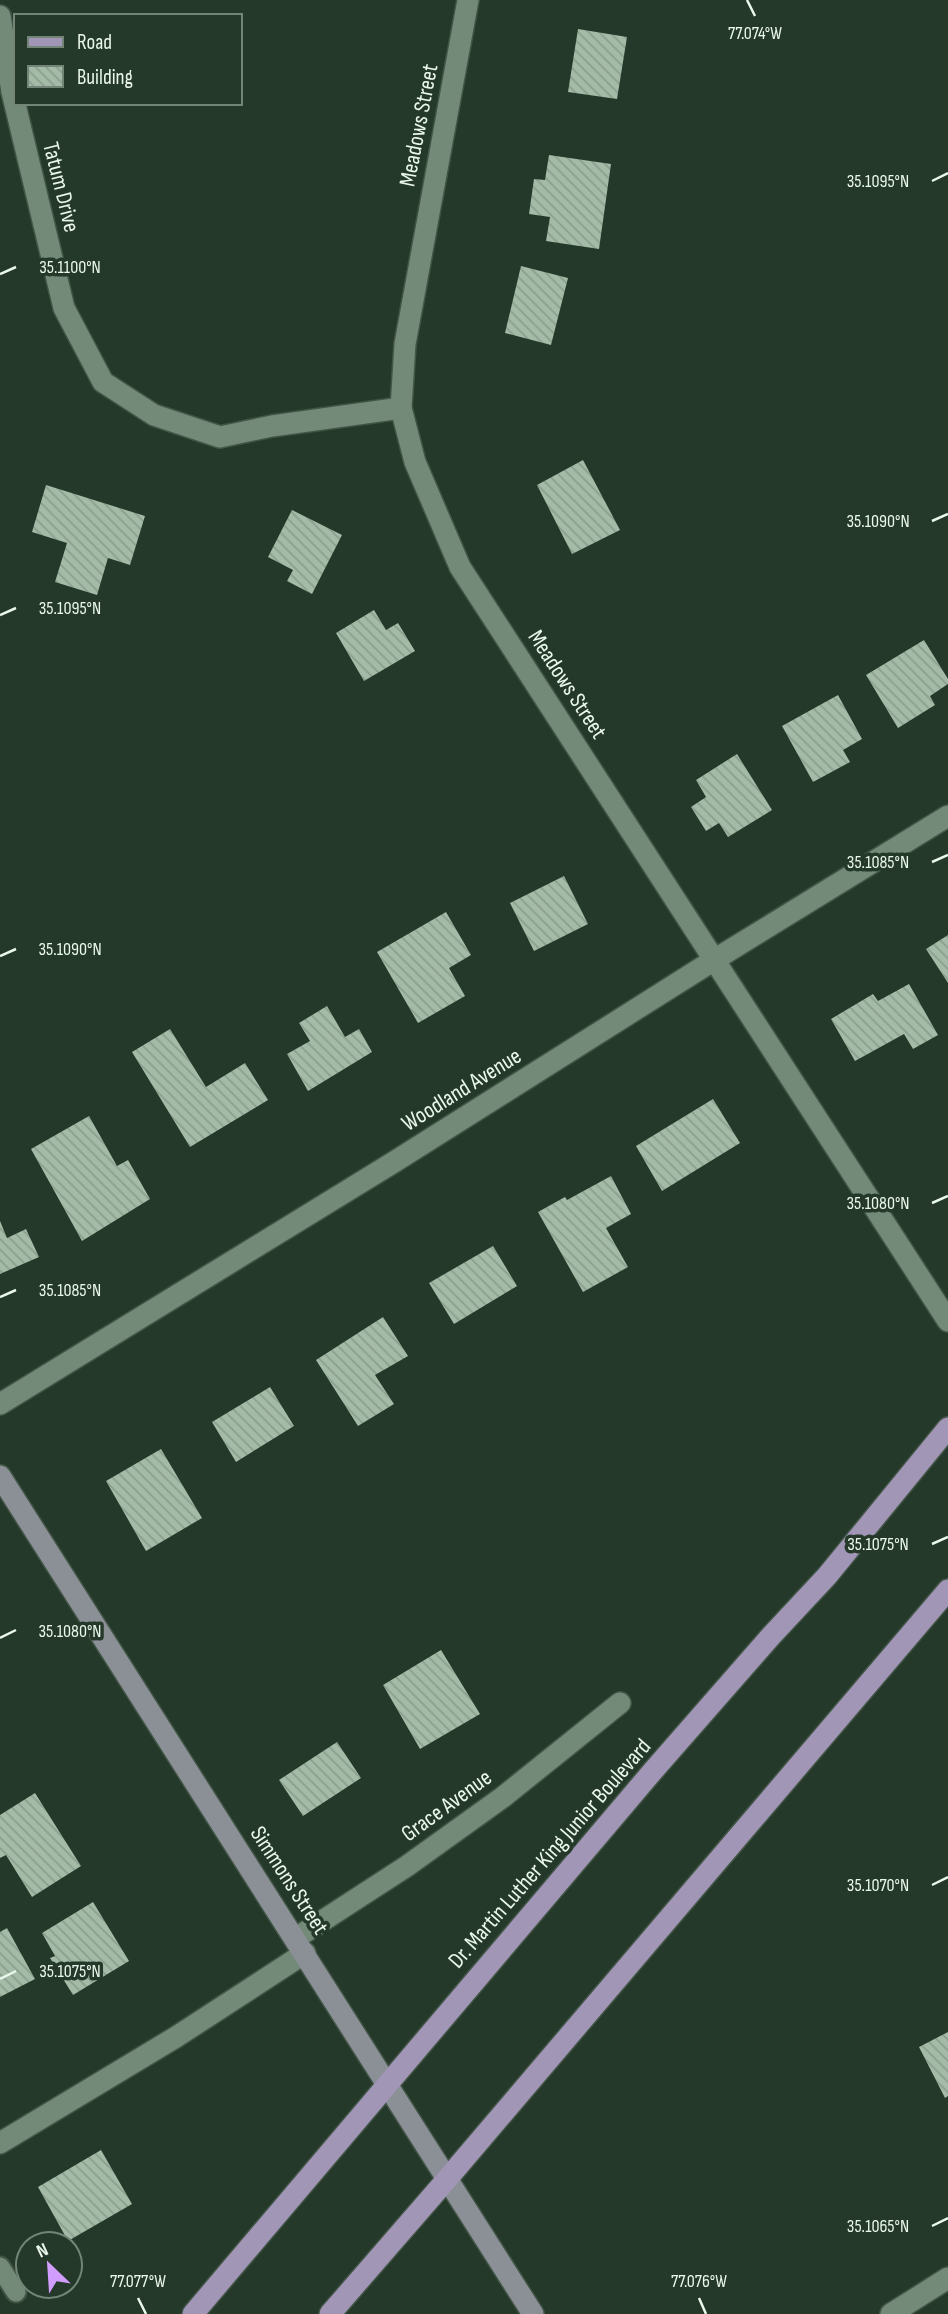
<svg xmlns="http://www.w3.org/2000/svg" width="948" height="2314" font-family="'Sofia Sans Condensed',sans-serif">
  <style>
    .building { fill: url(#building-back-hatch) }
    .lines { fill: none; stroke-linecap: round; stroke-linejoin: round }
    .lane-casing { stroke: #415446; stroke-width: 23 }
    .street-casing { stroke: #415446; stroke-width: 24 }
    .secondary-casing { stroke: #415446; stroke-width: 24 }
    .primary-casing { stroke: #415446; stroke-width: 24 }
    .lane { stroke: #728a77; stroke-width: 19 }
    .street { stroke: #728a77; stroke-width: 21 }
    .secondary { stroke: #8a9096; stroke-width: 21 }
    .primary { stroke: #a196b6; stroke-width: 21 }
    .ticks { fill: none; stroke: #eaf7ec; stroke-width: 2.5 }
    .labels { text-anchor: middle; stroke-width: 7; stroke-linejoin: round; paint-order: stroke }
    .street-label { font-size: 23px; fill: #eaf7ec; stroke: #243929 }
    .ticks-label { font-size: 18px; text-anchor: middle; fill: #eaf7ec; stroke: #243929; stroke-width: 7; stroke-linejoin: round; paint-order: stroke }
  </style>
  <defs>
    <pattern id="building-back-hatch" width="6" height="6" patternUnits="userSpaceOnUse" patternTransform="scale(1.75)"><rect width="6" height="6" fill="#a3bba7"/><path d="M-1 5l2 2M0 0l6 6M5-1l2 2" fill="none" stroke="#8c9f8f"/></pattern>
  </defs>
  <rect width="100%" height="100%" fill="#243929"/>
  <g class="building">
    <polygon points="578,29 627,37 617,99 568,92"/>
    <polygon points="549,155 611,164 599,249 546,241 550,217 529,214 534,179 545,180"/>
    <polygon points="521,266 568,278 551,345 505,333"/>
    <polygon points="583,460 620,530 572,554 537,485"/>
    <polygon points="46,485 145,516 130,565 108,558 97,595 55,582 67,543 32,532"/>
    <polygon points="292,510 342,535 312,594 287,581 293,570 268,557"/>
    <polygon points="374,610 386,630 398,623 415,651 364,681 336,633"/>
    <polygon points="924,640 948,679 948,684 930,696 935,705 898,728 866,675"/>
    <polygon points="838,695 862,739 843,750 850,762 813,782 782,726"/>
    <polygon points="737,754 772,810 728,837 719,823 706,831 691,807 706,797 696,780"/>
    <polygon points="564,876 588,924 534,951 510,903"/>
    <polygon points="446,912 471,955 449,968 465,996 418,1023 377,952"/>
    <polygon points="948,935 948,983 926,949"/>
    <polygon points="909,984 938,1035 913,1049 904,1034 855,1061 831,1019 873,994 878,1001"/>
    <polygon points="327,1006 345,1037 359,1029 372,1052 308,1091 287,1054 310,1041 299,1023"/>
    <polygon points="170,1029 206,1087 245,1063 268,1100 190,1147 132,1052"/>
    <polygon points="713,1099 740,1143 662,1191 636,1146"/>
    <polygon points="89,1116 117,1166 128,1160 150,1199 82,1241 31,1149"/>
    <polygon points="611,1176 631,1214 606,1228 628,1267 583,1292 538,1212 565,1197 567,1200"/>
    <polygon points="0,1221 7,1238 26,1229 39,1257 0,1274"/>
    <polygon points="493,1246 517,1286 454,1324 429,1283"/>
    <polygon points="383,1317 408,1356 375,1375 394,1404 358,1426 316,1360"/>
    <polygon points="270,1387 294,1426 236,1462 212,1422"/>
    <polygon points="161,1449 202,1518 146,1551 106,1481"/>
    <polygon points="441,1650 480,1714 420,1749 383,1685"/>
    <polygon points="337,1742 361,1778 303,1816 279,1780"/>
    <polygon points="35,1793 81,1866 32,1897 6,1855 0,1858 0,1815"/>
    <polygon points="93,1902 129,1961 73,1995 50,1958 55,1956 42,1933"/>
    <polygon points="7,1928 35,1979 0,1997 0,1932"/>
    <polygon points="948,2032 948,2096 945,2098 919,2047"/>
    <polygon points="101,2150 132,2204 68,2241 38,2187"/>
  </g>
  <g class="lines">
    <g class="lane-casing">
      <polyline id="lane" points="0,2267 16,2292"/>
    </g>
    <g class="street-casing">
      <g id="street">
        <polyline points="468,0 405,344 401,408 415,462 460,567 948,1321"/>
        <polyline points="0,16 12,92 64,308 103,382 154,415 220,437 272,426 401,408"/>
        <polyline points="0,1404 394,1162 714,960 948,816"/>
        <polyline points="296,1938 407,1866 503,1797 620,1703"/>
        <polyline points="0,2143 176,2037 305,1953"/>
        <polyline points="891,2314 948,2278"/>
      </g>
    </g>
    <g class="secondary-casing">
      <polyline id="secondary" points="0,1476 533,2314"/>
    </g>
    <g class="primary-casing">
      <g id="primary">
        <polyline points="193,2314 652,1772 771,1636 827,1576 948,1428"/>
        <polyline points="330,2314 448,2178 948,1590"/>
      </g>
    </g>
    <use href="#lane" class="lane"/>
    <use href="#street" class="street"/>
    <use href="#secondary" class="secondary"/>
    <use href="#primary" class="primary"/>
  </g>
  <path class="ticks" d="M747,0L755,16M932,181L948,173M0,274L16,267M932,521L948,514M0,615L16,608M932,862L948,855M0,956L16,949M932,1203L948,1196M0,1297L16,1290M932,1544L948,1537M0,1638L16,1630M932,1885L948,1877M0,1979L16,1971M932,2226L948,2218M138,2298L146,2314M699,2298L706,2314"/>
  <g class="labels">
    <g class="street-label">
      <text transform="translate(418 125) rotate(-79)" y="8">Meadows Street</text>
      <text transform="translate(62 187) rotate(76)" y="8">Tatum Drive</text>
      <text transform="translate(568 684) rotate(57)" y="8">Meadows Street</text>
      <text transform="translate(461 1089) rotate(-32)" y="8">Woodland Avenue</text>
      <text transform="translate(446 1805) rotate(-36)" y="8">Grace Avenue</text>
      <text transform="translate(549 1853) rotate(-49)" y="8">Dr. Martin Luther King Junior Boulevard</text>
      <text transform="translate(290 1880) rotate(57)" y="8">Simmons Street</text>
    </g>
  </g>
  <g class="ticks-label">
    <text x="755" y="39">77.074°W</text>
    <text x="878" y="187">35.1095°N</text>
    <text x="70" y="273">35.1100°N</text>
    <text x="878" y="527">35.1090°N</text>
    <text x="70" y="614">35.1095°N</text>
    <text x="878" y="868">35.1085°N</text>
    <text x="70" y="955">35.1090°N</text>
    <text x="878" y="1209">35.1080°N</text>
    <text x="70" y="1296">35.1085°N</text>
    <text x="878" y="1550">35.1075°N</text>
    <text x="70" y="1637">35.1080°N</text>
    <text x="878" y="1891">35.1070°N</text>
    <text x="70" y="1977">35.1075°N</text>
    <text x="878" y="2232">35.1065°N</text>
    <text x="138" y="2287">77.077°W</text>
    <text x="699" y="2287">77.076°W</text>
  </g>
  <rect x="14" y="14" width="228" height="91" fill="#243929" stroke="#738577" stroke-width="2"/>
  <rect x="28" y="37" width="35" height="10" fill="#a196b6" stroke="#738577" stroke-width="2"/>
  <text x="77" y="49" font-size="21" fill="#eaf7ec">Road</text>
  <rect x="28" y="66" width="35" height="21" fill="url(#building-back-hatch)" stroke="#738577" stroke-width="2"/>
  <text x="77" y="84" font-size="21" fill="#eaf7ec">Building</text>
  <g transform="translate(49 2265) rotate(335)"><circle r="33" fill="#243929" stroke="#738577" stroke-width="2"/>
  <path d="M0-5L12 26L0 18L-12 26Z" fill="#d19dfe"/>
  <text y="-10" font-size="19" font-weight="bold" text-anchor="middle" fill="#eaf7ec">N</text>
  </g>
</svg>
